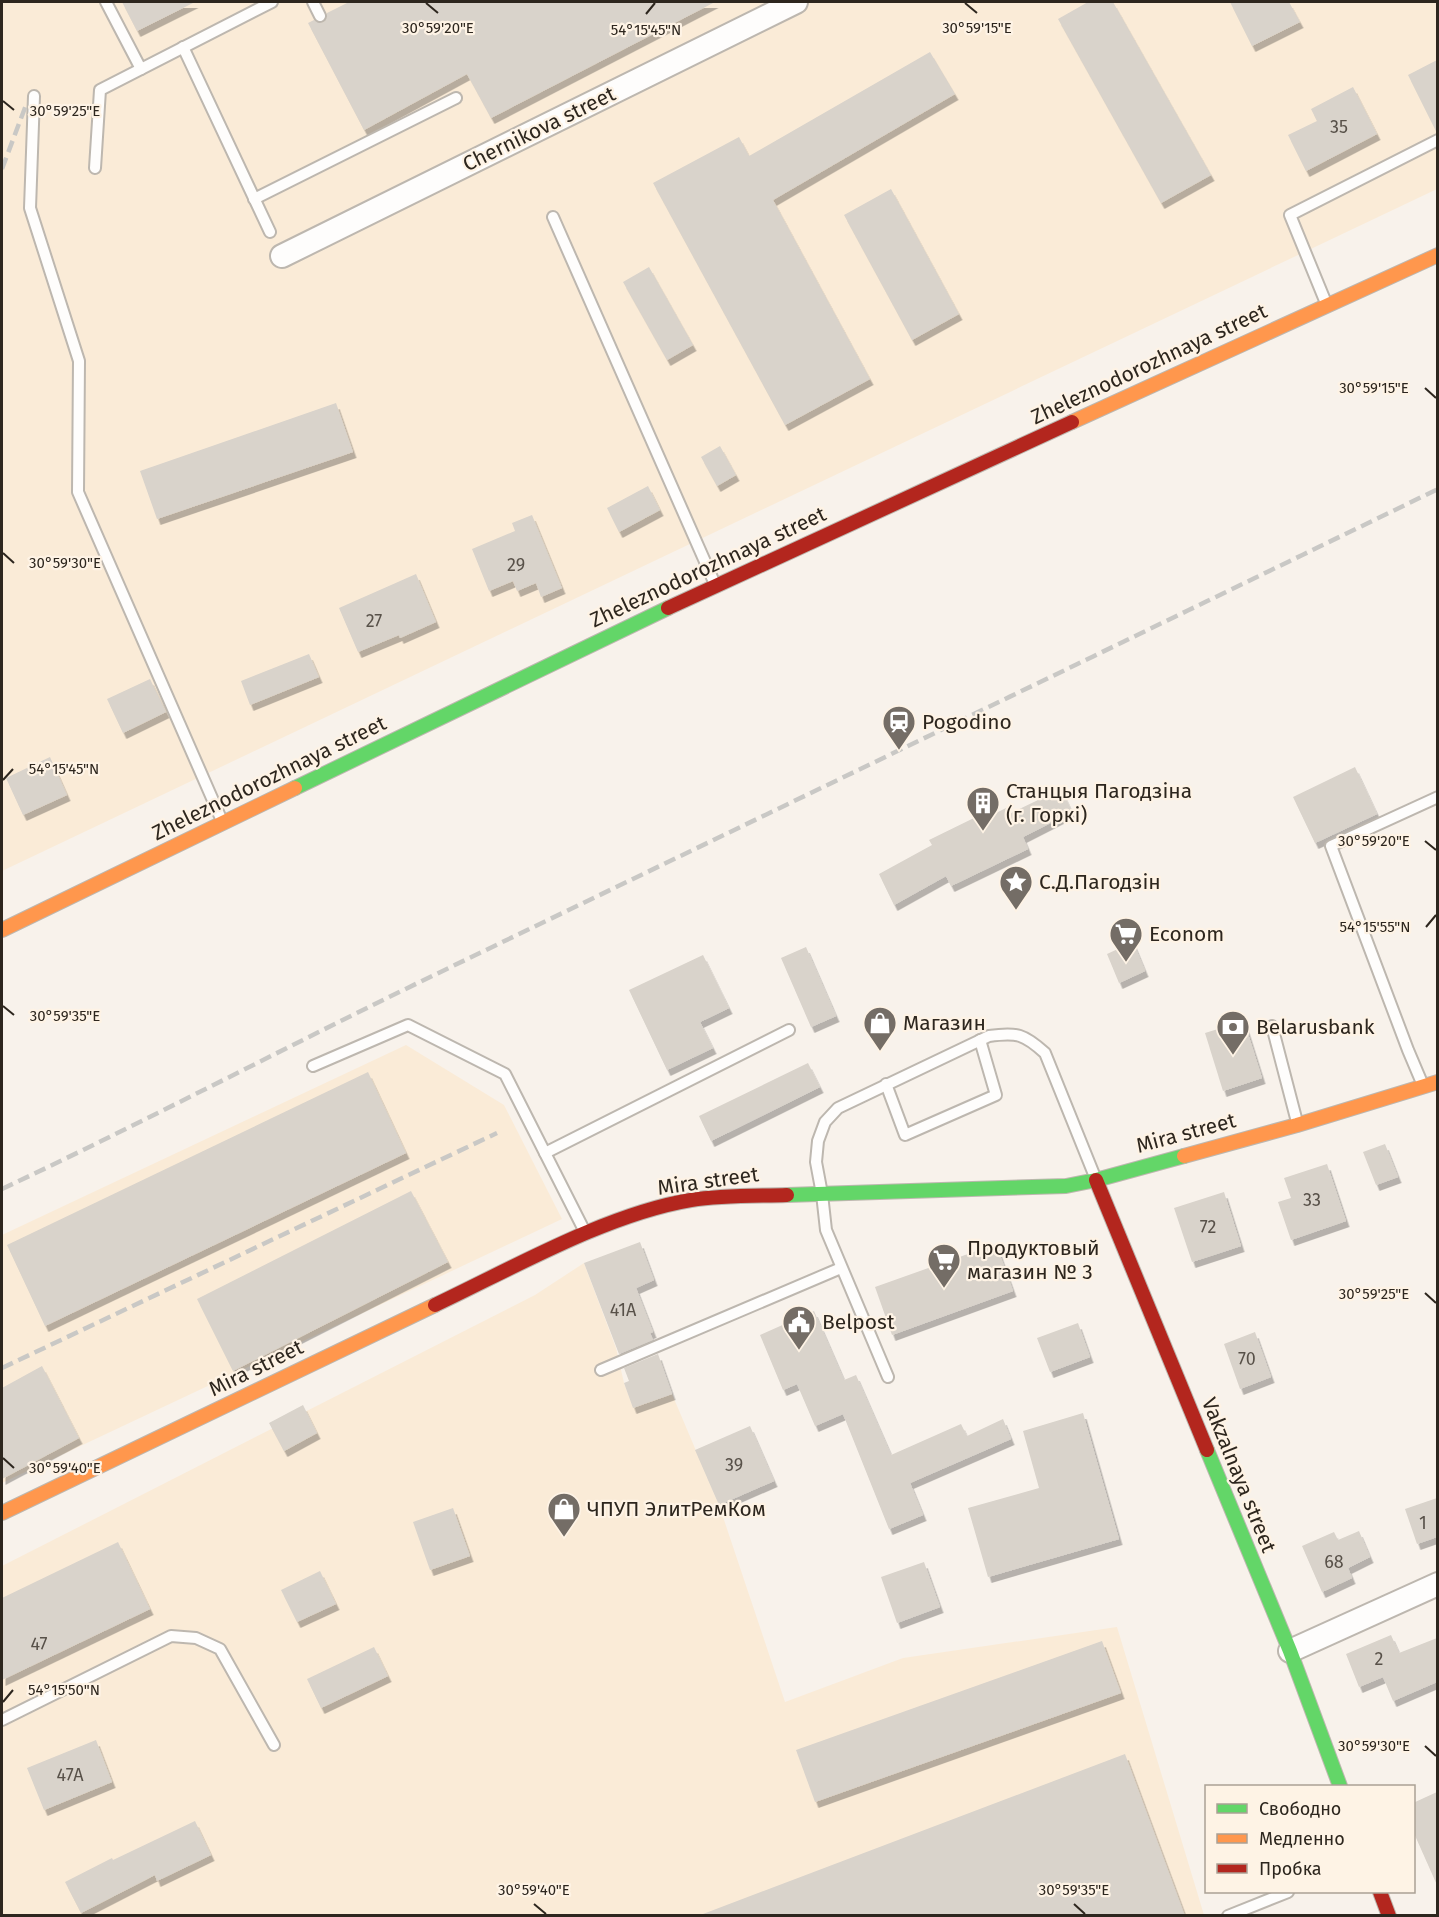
<svg xmlns="http://www.w3.org/2000/svg" width="1439" height="1917" font-family="'Fira Sans',sans-serif">
  <style>
    .built { fill: #faebd7 }
    .building { fill: #d9d3cb; filter: url(#shadow) }
    .lines { fill: none; stroke-linecap: round; stroke-linejoin: round }
    .lane-casing { stroke: #bdb7af; stroke-width: 14 }
    .street-casing { stroke: #bdb7af; stroke-width: 26 }
    .fast-casing { stroke: #bdb7af; stroke-width: 16 }
    .slow-casing { stroke: #bdb7af; stroke-width: 16 }
    .jam-casing { stroke: #bdb7af; stroke-width: 16 }
    .lane { stroke: #fefdfc; stroke-width: 10 }
    .street { stroke: #fefdfc; stroke-width: 22 }
    .fast { stroke: #63d668; stroke-width: 14 }
    .slow { stroke: #ff974d; stroke-width: 14 }
    .jam { stroke: #b3261e; stroke-width: 14 }
    .rail { stroke: #c9c8c5; stroke-width: 4.5; stroke-dasharray: 12 6; stroke-linecap: butt }
    .ticks { fill: none; stroke: #2d261e; stroke-width: 2 }
    .labels { text-anchor: middle; stroke-width: 4.5; stroke-linejoin: round; paint-order: stroke }
    .number-label { font-size: 18px; fill: #585149 }
    .street-label { font-size: 21px; fill: #2d261e; stroke: #fef3e5 }
    .poi-label { font-size: 21px; fill: #2d261e; stroke: #fef3e5; text-anchor: start }
    .ticks-label { font-size: 15px; text-anchor: middle; fill: #2d261e; stroke: #fef3e5; stroke-width: 4.5; stroke-linejoin: round; paint-order: stroke }
  </style>
  <defs>
    <filter id="shadow"><feDropShadow dx="3.5" dy="6" stdDeviation="0" flood-color="#0004"/></filter>
  </defs>
  <rect width="100%" height="100%" fill="#f8f2eb"/>
  <g class="built">
    <polygon points="2,2 1437,2 1437,189 2,871"/>
    <polygon points="406,1045 504,1105 562,1219 2,1483 2,1235"/>
    <polygon points="584,1263 616,1348 624,1383 633,1407 672,1394 719,1505 785,1702 903,1658 1117,1627 1204,1915 2,1916 2,1566 535,1295"/>
  </g>
  <g class="building">
    <polygon points="122,2 195,2 137,31"/>
    <polygon points="349,2 715,2 491,118 467,74 364,130 308,23 314,20 319,23 324,22 327,17 327,13"/>
    <polygon points="1088,2 1113,2 1211,175 1161,203 1058,19"/>
    <polygon points="1230,2 1289,2 1300,22 1252,46"/>
    <polygon points="930,52 955,94 773,200 870,379 785,425 653,183 739,137 749,156"/>
    <polygon points="1437,60 1437,133 1408,75"/>
    <polygon points="1353,87 1377,134 1306,171 1288,135 1317,121 1311,109"/>
    <polygon points="891,189 959,314 912,340 844,215"/>
    <polygon points="649,267 693,345 667,360 623,282"/>
    <polygon points="336,403 353,452 157,519 140,471"/>
    <polygon points="720,446 736,475 717,486 701,457"/>
    <polygon points="648,486 660,510 619,532 607,508"/>
    <polygon points="532,515 562,588 541,597 536,583 517,591 513,581 489,591 472,549 515,531 512,523"/>
    <polygon points="416,574 436,622 400,638 399,635 358,652 339,608"/>
    <polygon points="309,654 319,677 250,705 241,681"/>
    <polygon points="150,679 166,712 123,733 107,699"/>
    <polygon points="50,757 67,795 23,815 6,778"/>
    <polygon points="1355,767 1377,814 1315,843 1293,797"/>
    <polygon points="1061,789 1072,812 1023,837 1028,849 951,886 946,876 894,905 879,874 932,845 929,840 978,816 980,821 1008,807 1011,813"/>
    <polygon points="1133,942 1145,971 1119,983 1107,954"/>
    <polygon points="806,947 836,1016 811,1027 781,958"/>
    <polygon points="703,955 729,1008 700,1022 713,1048 667,1070 629,990"/>
    <polygon points="1244,1021 1262,1078 1223,1091 1205,1033"/>
    <polygon points="808,1063 820,1087 711,1141 699,1116"/>
    <polygon points="368,1072 406,1153 45,1326 7,1245"/>
    <polygon points="1385,1144 1398,1177 1376,1185 1363,1152"/>
    <polygon points="1327,1164 1346,1221 1291,1240 1278,1202 1291,1198 1284,1178"/>
    <polygon points="411,1191 448,1262 233,1371 197,1299"/>
    <polygon points="1224,1192 1241,1246 1192,1262 1174,1208"/>
    <polygon points="640,1242 654,1280 636,1288 653,1332 650,1333 653,1340 619,1354 584,1263"/>
    <polygon points="996,1244 1013,1291 892,1335 875,1287"/>
    <polygon points="814,1311 844,1380 856,1375 891,1455 961,1424 967,1436 1003,1419 1011,1439 910,1483 923,1515 889,1529 843,1414 815,1426 797,1384 783,1390 760,1335"/>
    <polygon points="1078,1323 1090,1357 1050,1372 1037,1338"/>
    <polygon points="1255,1332 1271,1377 1240,1389 1224,1344"/>
    <polygon points="658,1354 672,1394 633,1408 624,1383 629,1381 624,1368"/>
    <polygon points="42,1366 79,1438 2,1479 2,1388"/>
    <polygon points="303,1405 317,1433 284,1451 269,1423"/>
    <polygon points="1083,1413 1119,1539 988,1577 968,1508 1039,1488 1023,1431"/>
    <polygon points="750,1426 774,1481 719,1505 695,1450"/>
    <polygon points="1437,1498 1437,1537 1417,1544 1405,1509"/>
    <polygon points="453,1508 470,1556 430,1570 413,1522"/>
    <polygon points="1359,1531 1370,1557 1348,1568 1352,1578 1322,1592 1302,1546 1334,1532 1338,1540"/>
    <polygon points="118,1542 150,1609 2,1680 2,1598"/>
    <polygon points="924,1562 940,1607 897,1623 881,1577"/>
    <polygon points="320,1571 336,1604 297,1622 281,1590"/>
    <polygon points="1391,1635 1399,1653 1437,1638 1437,1682 1393,1701 1383,1677 1359,1687 1346,1654"/>
    <polygon points="1102,1641 1121,1693 815,1802 796,1750"/>
    <polygon points="374,1647 388,1676 321,1708 307,1679"/>
    <polygon points="96,1740 112,1782 44,1810 27,1768"/>
    <polygon points="1125,1754 1185,1916 703,1916 703,1914"/>
    <polygon points="1437,1792 1437,1885 1413,1831 1413,1803"/>
    <polygon points="195,1821 211,1855 157,1881 155,1875 81,1913 65,1882 112,1858 113,1860"/>
  </g>
  <g class="lines">
    <g class="lane-casing">
      <g id="lane">
        <polyline points="106,2 141,69"/>
        <polyline points="313,2 320,16"/>
        <polyline points="183,47 270,232"/>
        <polyline points="34,96 30,208 79,361 78,492 222,821"/>
        <polyline points="95,168 100,90 272,2"/>
        <polyline points="254,199 456,98"/>
        <polyline points="553,217 714,582"/>
        <polyline points="1326,303 1290,215 1438,140"/>
        <polyline points="1272,1026 1297,1122"/>
        <polyline points="313,1066 408,1025 505,1074 584,1230"/>
        <polyline points="1422,1083 1408,1050 1331,846 1438,797"/>
        <polyline points="886,1084 905,1135 996,1095 980,1040"/>
        <polyline points="545,1153 789,1030"/>
        <polyline points="601,1370 841,1268"/>
        <path d="M888,1377L826,1230L822,1194L816,1162L818,1141L825,1122L838,1108L989,1036C1017,1032 1024,1034 1045,1053L1095,1177"/>
        <polyline points="2,1720 171,1636 196,1638 220,1649 274,1745"/>
        <polyline points="1228,1916 1288,1892"/>
      </g>
    </g>
    <g class="street-casing">
      <g id="street">
        <polyline points="282,256 796,2"/>
        <polyline points="1290,1651 1438,1584"/>
      </g>
    </g>
    <g class="fast-casing">
      <g id="fast">
        <polyline points="295,788 668,608"/>
        <polyline points="787,1195 1066,1186 1096,1180 1184,1156"/>
        <polyline points="1207,1450 1290,1651 1340,1786"/>
      </g>
    </g>
    <g class="slow-casing">
      <g id="slow">
        <polyline points="1072,422 1438,255"/>
        <polyline points="2,930 295,788"/>
        <polyline points="1184,1156 1297,1125 1438,1082"/>
        <polyline points="2,1513 435,1305"/>
      </g>
    </g>
    <g class="jam-casing">
      <g id="jam">
        <polyline points="668,608 1072,422"/>
        <polyline points="1096,1180 1207,1450"/>
        <path d="M435,1305C513,1268 607,1214 691,1200C723,1195 755,1196 787,1195"/>
        <polyline points="1380,1892 1389,1916"/>
      </g>
    </g>
    <use href="#lane" class="lane"/>
    <use href="#street" class="street"/>
    <use href="#fast" class="fast"/>
    <use href="#slow" class="slow"/>
    <use href="#jam" class="jam"/>
    <g class="rail">
      <polyline points="2,169 26,105"/>
      <path d="M2,1189C144,1122 284,1048 426,979C763,816 1101,653 1438,489"/>
      <polyline points="2,1368 497,1133"/>
    </g>
  </g>
  <path class="ticks" d="M426,3L438,13M965,3L977,13M646,14L655,3M3,101L14,110M1425,388L1436,398M3,553L14,563M3,780L13,769M1425,841L1436,850M1426,927L1436,915M3,1006L14,1015M1425,1293L1436,1303M3,1458L14,1468M3,1702L13,1690M1425,1746L1436,1756M534,1904L546,1914M1074,1904L1085,1914"/>
  <defs>
    <g id="station-pin" transform="scale(1.725)"><path d="M0 17L-7.5 6A9.5 9.5 0 1 1 7.5 6Z" fill="#746d66" stroke="#fef3e5"/><path d="M-3-6H3Q5-6 5-4V2Q5 4 3 4L4.5 6H3L1.5 4h-3L-3 6H-4.5L-3 4Q-5 4-5 2V-4Q-5-6-3-6ZM-3.5-4v3h7v-3ZM-3.5 1v1.5H-2V1ZM2 1v1.5H3.5V1Z" fill="#fff"/></g>
    <g id="building-pin" transform="scale(1.725)"><path d="M0 17L-7.5 6A9.5 9.5 0 1 1 7.5 6Z" fill="#746d66" stroke="#fef3e5"/><path d="M-4-6H4V6H1V3H-1V6H-4ZM-2.5-4.3h1.7v1.8h-1.7ZM.8-4.3h1.7v1.8H.8ZM-2.5-1h1.7V.8h-1.7ZM.8-1h1.7V.8H.8Z" fill="#fff"/></g>
    <g id="sight-pin" transform="scale(1.725)"><path d="M0 17L-7.5 6A9.5 9.5 0 1 1 7.5 6Z" fill="#746d66" stroke="#fef3e5"/><path d="M0-6L1.8-2.2L6-1.7L2.9 1.2L3.7 5.4L0 3.3L-3.7 5.4L-2.9 1.2L-6-1.7L-1.8-2.2Z" fill="#fff"/></g>
    <g id="supermarket-pin" transform="scale(1.725)"><path d="M0 17L-7.5 6A9.5 9.5 0 1 1 7.5 6Z" fill="#746d66" stroke="#fef3e5"/><path d="M-6-5.5h2.5l.6 2H6L4.5 2H-2.5L-4.4-4H-6ZM-1.5 3.2a1.3 1.3 0 1 0 .1 0ZM3 3.2a1.3 1.3 0 1 0 .1 0Z" fill="#fff"/></g>
    <g id="shop-pin" transform="scale(1.725)"><path d="M0 17L-7.5 6A9.5 9.5 0 1 1 7.5 6Z" fill="#746d66" stroke="#fef3e5"/><path d="M-5-2.5h2.3a2.7 3.5 0 0 1 5.4 0H5L5.5 6h-11ZM-1.5-2.5h3a1.5 2.3 0 0 0-3 0Z" fill="#fff"/></g>
    <g id="bank-pin" transform="scale(1.725)"><path d="M0 17L-7.5 6A9.5 9.5 0 1 1 7.5 6Z" fill="#746d66" stroke="#fef3e5"/><path d="M-6-4H6V4H-6ZM0-2.3a2.3 2.3 0 1 0 0 4.6a2.3 2.3 0 1 0 0-4.6Z" fill="#fff"/></g>
    <g id="civic-pin" transform="scale(1.725)"><path d="M0 17L-7.5 6A9.5 9.5 0 1 1 7.5 6Z" fill="#746d66" stroke="#fef3e5"/><path d="M-.6-6.5H3V-4.5H.6V-3L4-1V1h2V6H-6V1h2V-1L-.6-3ZM-1.2 2.5V6h2.4V2.5Z" fill="#fff"/></g>
  </defs>
  <g fill-rule="evenodd">
    <use href="#station-pin" x="899" y="722"/>
    <use href="#building-pin" x="983" y="803"/>
    <use href="#sight-pin" x="1016" y="882"/>
    <use href="#supermarket-pin" x="1126" y="934"/>
    <use href="#shop-pin" x="880" y="1023"/>
    <use href="#bank-pin" x="1233" y="1027"/>
    <use href="#supermarket-pin" x="944" y="1260"/>
    <use href="#civic-pin" x="799" y="1322"/>
    <use href="#shop-pin" x="564" y="1509"/>
  </g>
  <g class="labels">
    <g class="number-label">
      <text x="1339" y="133">35</text>
      <text x="516" y="571">29</text>
      <text x="374" y="627">27</text>
      <text x="1312" y="1206">33</text>
      <text x="1208" y="1233">72</text>
      <text x="623" y="1316">41А</text>
      <text x="1247" y="1365">70</text>
      <text x="734" y="1471">39</text>
      <text x="1423" y="1529">1</text>
      <text x="1334" y="1568">68</text>
      <text x="39" y="1650">47</text>
      <text x="1379" y="1665">2</text>
      <text x="70" y="1781">47А</text>
    </g>
    <g class="street-label">
      <text transform="translate(539 129) rotate(-26)" y="7">Chernikova street</text>
      <text transform="translate(1149 364) rotate(-25)" y="7">Zheleznodorozhnaya street</text>
      <text transform="translate(708 567) rotate(-25)" y="7">Zheleznodorozhnaya street</text>
      <text transform="translate(269 778) rotate(-26)" y="7">Zheleznodorozhnaya street</text>
      <text transform="translate(1186 1133) rotate(-15)" y="7">Mira street</text>
      <text transform="translate(708 1181) rotate(-8)" y="7">Mira street</text>
      <text transform="translate(256 1368) rotate(-26)" y="7">Mira street</text>
      <text transform="translate(1239 1475) rotate(68)" y="7">Vakzalnaya street</text>
    </g>
    <g class="poi-label">
      <text x="922" y="729">Pogodino</text>
      <text x="1006" y="798">Станцыя Пагодзіна<tspan x="1006" dy="24">(г. Горкі)</tspan></text>
      <text x="1039" y="889">С.Д.Пагодзін</text>
      <text x="1149" y="941">Econom</text>
      <text x="903" y="1030">Магазин</text>
      <text x="1256" y="1034">Belarusbank</text>
      <text x="967" y="1255">Продуктовый<tspan x="967" dy="24">магазин № 3</tspan></text>
      <text x="822" y="1329">Belpost</text>
      <text x="587" y="1516">ЧПУП ЭлитРемКом</text>
    </g>
  </g>
  <g class="ticks-label">
    <text x="438" y="33">30°59'20"E</text>
    <text x="977" y="33">30°59'15"E</text>
    <text x="646" y="35">54°15'45"N</text>
    <text x="65" y="116">30°59'25"E</text>
    <text x="1374" y="393">30°59'15"E</text>
    <text x="65" y="568">30°59'30"E</text>
    <text x="64" y="774">54°15'45"N</text>
    <text x="1374" y="846">30°59'20"E</text>
    <text x="1375" y="932">54°15'55"N</text>
    <text x="65" y="1021">30°59'35"E</text>
    <text x="1374" y="1299">30°59'25"E</text>
    <text x="65" y="1473">30°59'40"E</text>
    <text x="64" y="1695">54°15'50"N</text>
    <text x="1374" y="1751">30°59'30"E</text>
    <text x="534" y="1895">30°59'40"E</text>
    <text x="1074" y="1895">30°59'35"E</text>
  </g>
  <rect width="1439" height="1917" fill="none" stroke="#2d261e" stroke-width="6"/>
  <rect x="1205" y="1785" width="210" height="108" fill="#fef3e5" stroke="#aaa195" stroke-width="1.5"/>
  <rect x="1217" y="1804" width="30" height="9" fill="#63d668" stroke="#aaa195" stroke-width="1.5"/>
  <text x="1259" y="1815" font-size="18" fill="#2d261e">Свободно</text>
  <rect x="1217" y="1834" width="30" height="9" fill="#ff974d" stroke="#aaa195" stroke-width="1.5"/>
  <text x="1259" y="1845" font-size="18" fill="#2d261e">Медленно</text>
  <rect x="1217" y="1864" width="30" height="9" fill="#b3261e" stroke="#aaa195" stroke-width="1.5"/>
  <text x="1259" y="1875" font-size="18" fill="#2d261e">Пробка</text>
</svg>
